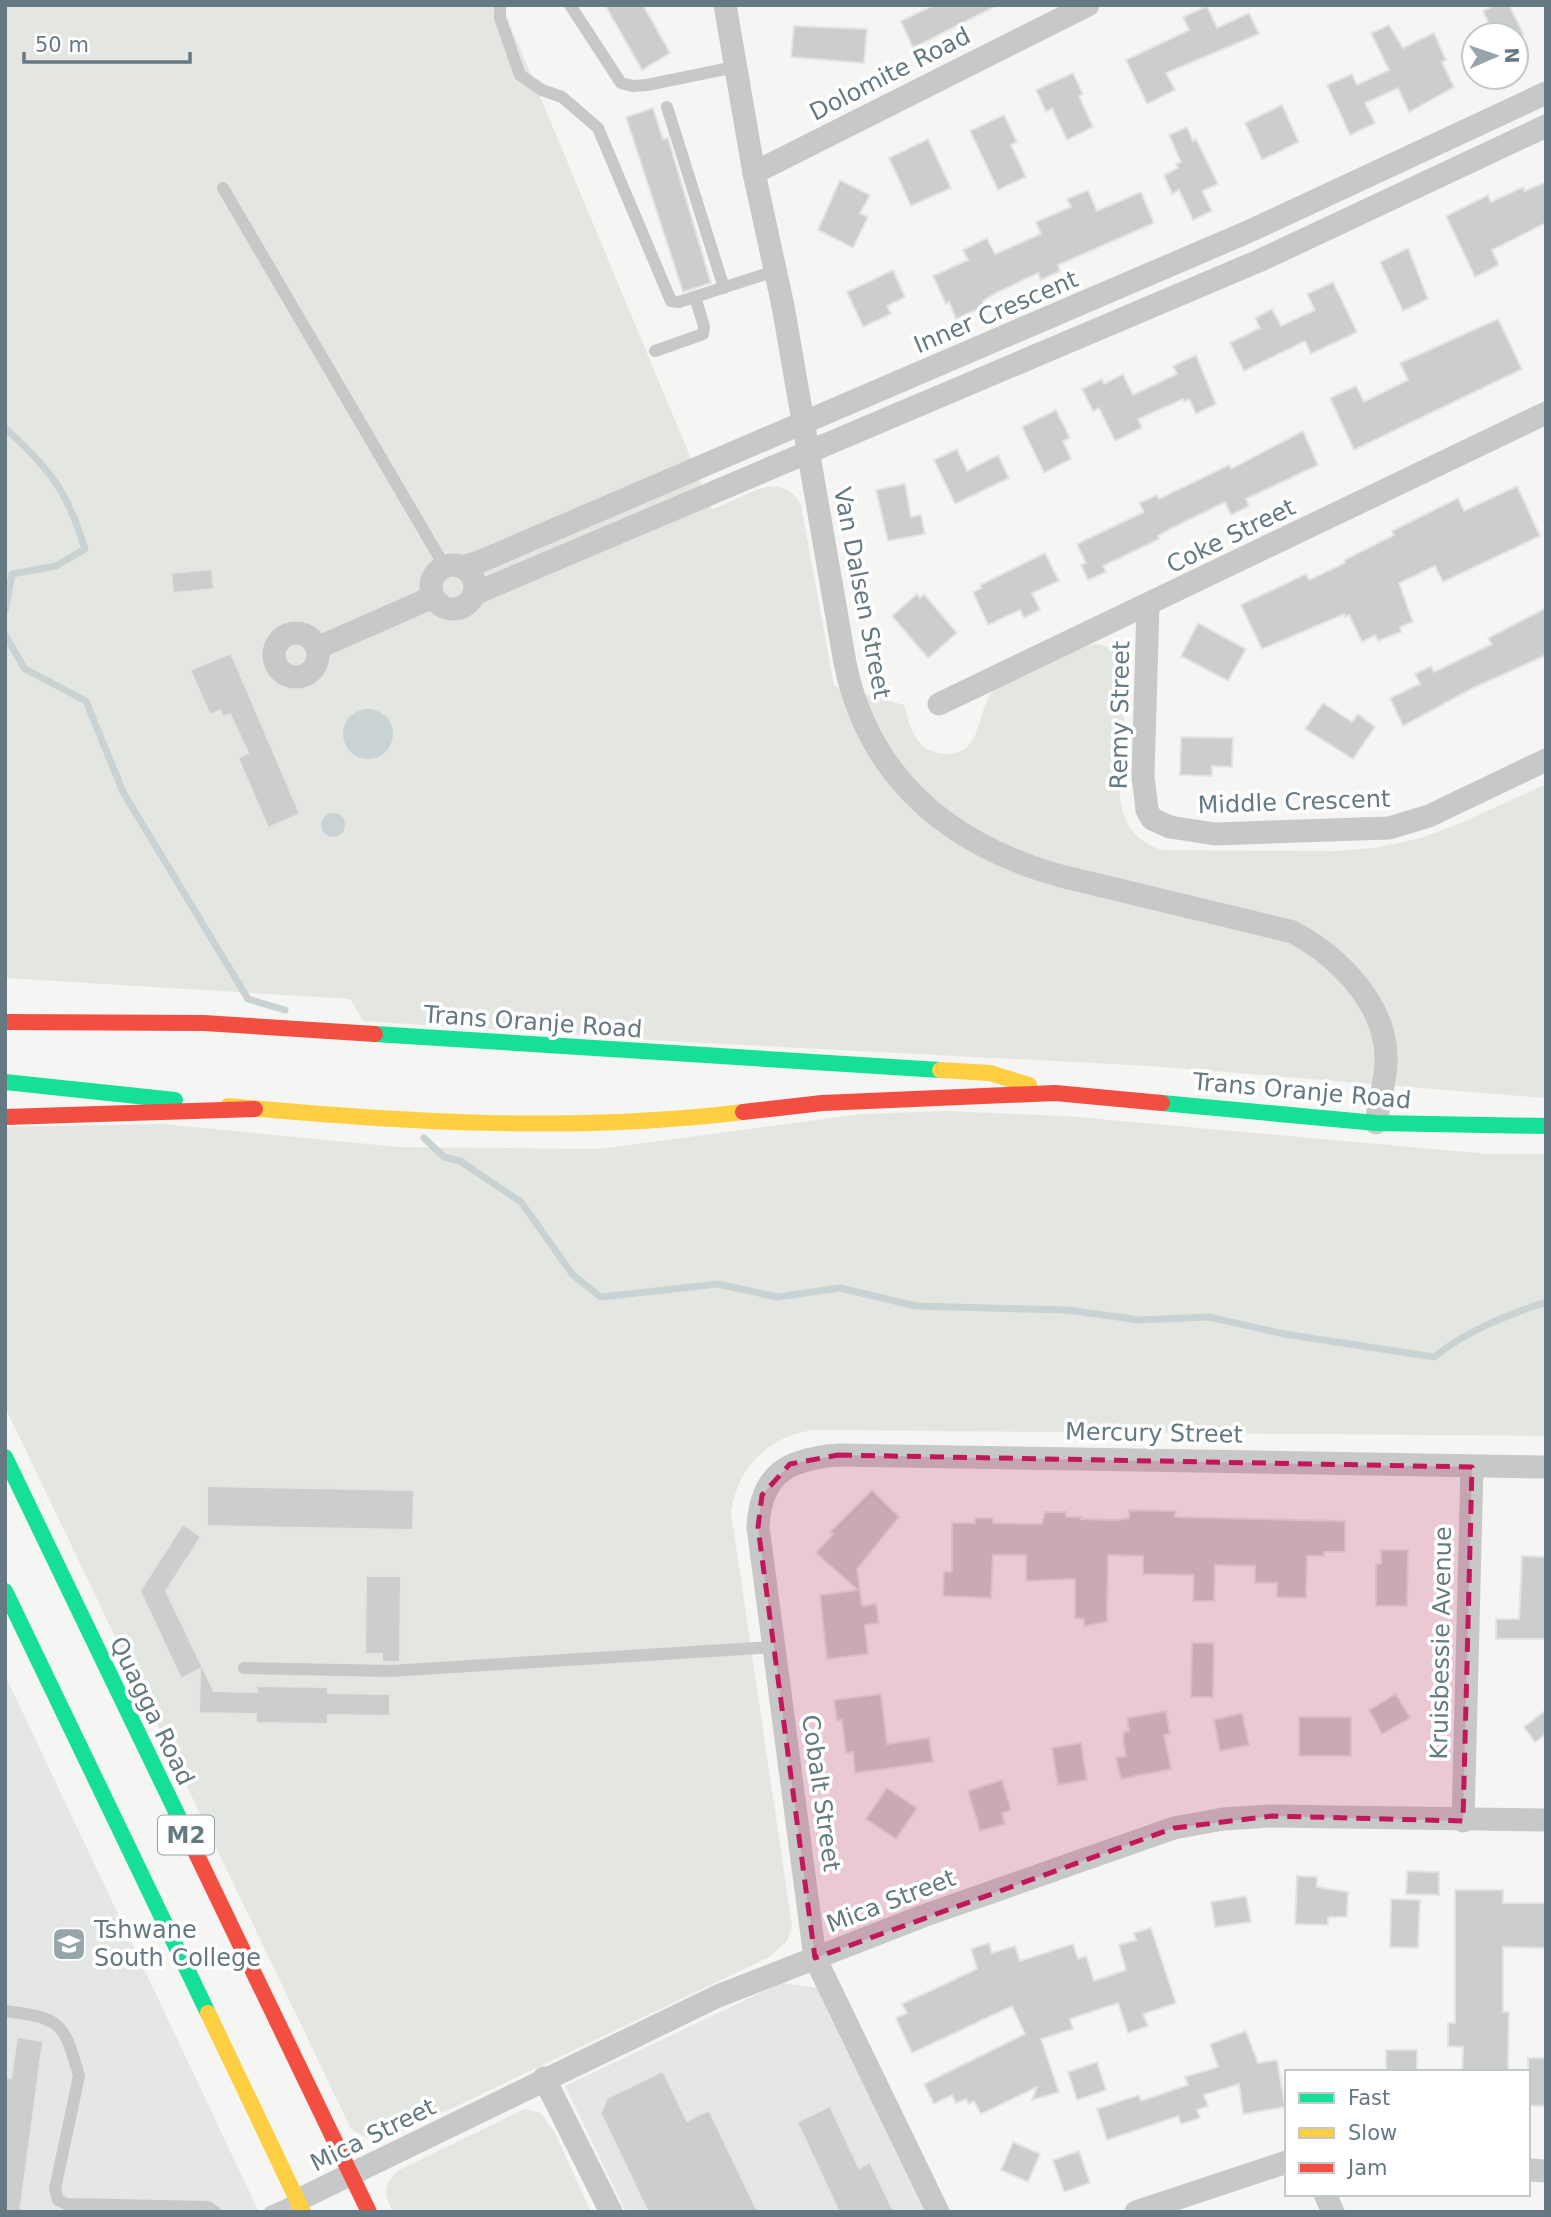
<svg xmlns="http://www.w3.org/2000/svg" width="1551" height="2217" font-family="'DejaVu Sans',sans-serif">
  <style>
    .built { fill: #e5e6e6 }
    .green { fill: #e4e7e1 }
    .water { fill: #c9d3d4 }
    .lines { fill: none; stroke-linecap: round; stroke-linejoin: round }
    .stream { stroke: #c9d3d4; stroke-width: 7 }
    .building { fill: #cccdcd; stroke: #e4e4e3; stroke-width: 2 }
    .lane { stroke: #c7c9c9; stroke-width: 12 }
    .street { stroke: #c7c9c9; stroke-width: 23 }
    .fast { stroke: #16e098; stroke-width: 16 }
    .slow { stroke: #ffcf43; stroke-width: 16 }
    .jam { stroke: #f24e42; stroke-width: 16 }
    .marked { fill: #c2185b; fill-opacity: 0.2; stroke: #c2185b; stroke-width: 5; stroke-dasharray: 14 9; stroke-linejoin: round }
    .labels { text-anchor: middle; stroke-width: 7; stroke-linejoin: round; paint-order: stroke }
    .shield { fill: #fff; stroke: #93a1a8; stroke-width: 2 }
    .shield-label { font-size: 23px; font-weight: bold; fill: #657983 }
    .street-label { font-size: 24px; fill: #657983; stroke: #fff }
    .poi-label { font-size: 24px; fill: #657983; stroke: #fff; text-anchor: start }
  </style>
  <rect width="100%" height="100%" fill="#f5f5f3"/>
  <g class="built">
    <polygon points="5,1675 259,2212 5,2212"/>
    <polygon points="781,1983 844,1991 947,2212 626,2212 565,2086"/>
  </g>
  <g class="green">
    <path d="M5,5H502L712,509C744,499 780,466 801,505L834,686L904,705C910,725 914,749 939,753C987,760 973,709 996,688C1002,682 1085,645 1094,644C1101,644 1108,647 1114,650C1151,705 1078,822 1161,850L1335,851L1374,848L1421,838L1461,823L1546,784V1098L1150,1066L685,1042L363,1021L350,999L5,978Z"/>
    <path d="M947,1111L1066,1116L1489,1154H1546V1436L813,1430C767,1437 738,1467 731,1512L792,1926L787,1941L769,1957L394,2136C376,2140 366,2140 351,2129L5,1407V1127L162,1124L399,1147L599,1149L861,1114Z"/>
    <path d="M525,2109L541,2113L555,2133L591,2212H393C383,2192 383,2185 399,2170Z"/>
  </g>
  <g class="water">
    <circle cx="368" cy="734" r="25"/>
    <circle cx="333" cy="825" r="12"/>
  </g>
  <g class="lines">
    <g class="stream">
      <path d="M5,428C50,469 67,490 85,549L56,566L12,574L5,611"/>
      <polyline points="5,635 25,669 86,701 123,792 248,999 285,1010"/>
      <path d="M424,1138L444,1157L460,1161L521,1202L573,1275L601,1297L718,1284L777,1297L840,1288L916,1306L1067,1310L1140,1320L1209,1317L1284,1334L1434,1357C1468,1330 1505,1316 1546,1302"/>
    </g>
  </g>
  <g class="building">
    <polygon points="605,5 643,5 670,53 642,70"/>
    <polygon points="934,5 998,5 913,48 901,21"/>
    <polygon points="1495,5 1509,5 1524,35 1494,35 1483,11"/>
    <polygon points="1207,6 1217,28 1249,13 1259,34 1166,73 1175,90 1147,104 1126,60 1189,30 1183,17"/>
    <polygon points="1389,25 1403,48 1434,33 1446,60 1442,62 1454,87 1409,112 1398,88 1365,103 1375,123 1350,135 1327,85 1352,74 1357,85 1389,70 1371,33"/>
    <polygon points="794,26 867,29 864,63 791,57"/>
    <polygon points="1073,73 1083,94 1079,96 1093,127 1067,140 1052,108 1046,112 1036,90"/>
    <polygon points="1282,105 1299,142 1262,160 1245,123"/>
    <polygon points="653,108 663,139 668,138 711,283 683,292 626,117"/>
    <polygon points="1004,115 1017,142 1011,145 1026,177 998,190 970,131"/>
    <polygon points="1187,127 1193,141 1196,139 1218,184 1202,191 1212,211 1193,220 1179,190 1172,194 1164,175 1178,168 1176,164 1181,162 1169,135"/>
    <polygon points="928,139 951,188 911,206 889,158"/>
    <polygon points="840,180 870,195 860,213 868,217 853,248 818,230"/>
    <polygon points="1546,182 1546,223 1492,250 1499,265 1475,277 1446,216 1488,195 1491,202 1523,187 1525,191"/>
    <polygon points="1088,190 1097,211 1141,192 1154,223 1058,265 1060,271 1041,280 1038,273 996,293 983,301 985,306 956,319 949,302 946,304 933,276 968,260 963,250 987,238 995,254 1041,234 1036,222 1071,207 1067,199"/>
    <polygon points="1408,248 1428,299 1403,311 1380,262"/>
    <polygon points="893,270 905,297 887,306 891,314 863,327 847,292"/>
    <polygon points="1333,282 1357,332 1311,354 1305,341 1244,371 1230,343 1260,328 1255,318 1272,309 1281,326 1315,310 1307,294"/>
    <polygon points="1498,319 1522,369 1354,450 1330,398 1356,386 1364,402 1408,380 1400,363"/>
    <polygon points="1196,355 1216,404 1196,414 1189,399 1184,402 1183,399 1138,419 1142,428 1115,441 1099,408 1093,411 1082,389 1102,379 1104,384 1123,374 1133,395 1177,374 1173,366"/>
    <polygon points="1056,410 1070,438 1063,441 1071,459 1044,473 1022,427"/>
    <polygon points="1303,431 1318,465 1246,499 1249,506 1231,515 1225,502 1174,527 1158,536 1159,539 1103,566 1106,572 1088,580 1081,565 1086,563 1077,544 1144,512 1139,503 1157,495 1159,499 1229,465 1231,469"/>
    <polygon points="957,449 967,471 998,455 1009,478 955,504 934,460"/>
    <polygon points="905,484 911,517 921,515 925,534 888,541 876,490"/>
    <polygon points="1517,486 1540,536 1443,582 1435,566 1399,583 1413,622 1400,627 1401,632 1378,641 1375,635 1362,642 1349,615 1345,617 1344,614 1262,649 1241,605 1306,574 1309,580 1345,563 1344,560 1394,535 1392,531 1458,498 1464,511"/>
    <polygon points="1045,553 1059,581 1032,593 1040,610 1024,618 1020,610 988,625 973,592 982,588 980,585"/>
    <polygon points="212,569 214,589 173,593 171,573"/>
    <polygon points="917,594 920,598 924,594 957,633 928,658 892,616"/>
    <polygon points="1546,608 1546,655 1473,688 1403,726 1390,698 1420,684 1415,674 1431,666 1434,672 1492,644 1488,638"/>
    <polygon points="1198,623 1246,649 1228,681 1181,656"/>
    <polygon points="231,653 300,814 268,828 238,758 248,753 230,714 223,717 220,710 210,715 190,670"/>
    <polygon points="1323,703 1352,722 1358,714 1375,727 1353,759 1305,729"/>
    <polygon points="1181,737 1233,738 1232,767 1212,766 1212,776 1180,775"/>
    <polygon points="207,1486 414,1490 413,1530 207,1526"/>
    <polygon points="872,1490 899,1517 857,1569 862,1606 876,1604 879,1623 865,1625 868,1654 827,1659 820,1595 858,1590 816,1553 833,1534 830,1532"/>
    <polygon points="1129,1510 1176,1511 1175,1517 1345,1521 1345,1552 1324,1552 1324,1556 1307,1556 1306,1598 1277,1597 1277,1583 1255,1583 1255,1566 1215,1565 1214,1601 1193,1601 1194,1575 1143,1574 1143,1556 1108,1555 1107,1622 1084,1626 1084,1619 1075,1618 1075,1579 1026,1581 1026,1555 993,1555 991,1598 943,1596 944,1572 952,1572 952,1523 975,1523 975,1518 993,1518 993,1523 1042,1524 1045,1512 1066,1512 1066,1517 1081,1517 1081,1519 1116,1520 1129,1518"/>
    <polygon points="183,1524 201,1537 166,1591 214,1691 257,1692 256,1686 328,1687 328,1693 390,1694 390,1716 328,1715 328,1724 256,1723 256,1714 199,1713 200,1669 181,1679 140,1591"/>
    <polygon points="1381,1550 1408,1550 1407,1606 1376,1606 1376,1564 1381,1564"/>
    <polygon points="1522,1556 1546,1557 1546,1639 1496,1639 1496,1619 1519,1619"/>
    <polygon points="366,1576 401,1576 400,1662 382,1662 382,1654 365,1654"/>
    <polygon points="1192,1643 1214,1643 1213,1697 1191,1697"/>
    <polygon points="881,1694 887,1744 929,1738 933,1762 855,1773 853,1752 846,1753 842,1720 837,1721 834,1700"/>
    <polygon points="1396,1694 1410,1718 1382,1734 1369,1710"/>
    <polygon points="1546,1710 1546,1734 1535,1742 1524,1727"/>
    <polygon points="1166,1711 1170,1734 1164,1735 1171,1769 1121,1779 1116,1758 1126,1756 1123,1740 1124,1732 1129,1731 1127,1718"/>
    <polygon points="1242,1713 1249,1745 1220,1751 1214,1720"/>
    <rect x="1299" y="1717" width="52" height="39"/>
    <polygon points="1081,1743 1087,1780 1058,1785 1052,1748"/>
    <polygon points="1002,1780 1011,1810 1002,1813 1005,1824 980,1831 968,1791"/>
    <polygon points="887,1788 917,1808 896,1839 866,1819"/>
    <polygon points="1407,1871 1439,1872 1439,1895 1406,1894"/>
    <polygon points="1297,1876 1317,1877 1317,1887 1348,1892 1347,1917 1328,1917 1328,1925 1295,1924"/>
    <polygon points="1455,1890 1503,1890 1503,1903 1546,1903 1546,1948 1503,1947 1503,2012 1509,2012 1508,2072 1462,2072 1463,2047 1448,2046 1448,2023 1455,2023"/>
    <polygon points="1246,1896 1251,1922 1215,1927 1211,1902"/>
    <polygon points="1391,1899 1420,1900 1418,1948 1390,1947"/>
    <polygon points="1151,1928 1176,2003 1143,2014 1148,2026 1128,2033 1118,2003 1070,2019 1073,2029 1041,2039 1059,2092 1032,2100 1037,2087 981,2114 974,2101 969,2104 966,2099 956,2103 952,2095 934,2104 924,2084 1025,2034 1012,2006 912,2053 896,2018 907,2013 902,2004 977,1969 971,1949 989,1943 992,1953 1015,1946 1020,1961 1073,1944 1078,1959 1086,1956 1094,1981 1126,1970 1119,1945 1136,1940 1134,1933"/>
    <polygon points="1246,2031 1258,2063 1277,2060 1285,2107 1243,2114 1239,2084 1204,2095 1208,2106 1197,2110 1200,2118 1181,2124 1178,2116 1107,2140 1097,2109 1139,2095 1141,2101 1188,2085 1185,2077 1218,2067 1210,2044"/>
    <polygon points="17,2037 43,2041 20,2212 5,2212 5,2077 11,2078"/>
    <rect x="1386" y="2050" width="31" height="22"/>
    <rect x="1528" y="2058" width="18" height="48"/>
    <polygon points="1097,2062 1106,2090 1077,2100 1068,2072"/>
    <polygon points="663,2071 687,2121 709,2110 758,2212 648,2212 601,2114 607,2098"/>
    <polygon points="830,2106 859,2168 870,2162 894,2212 839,2212 797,2122"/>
    <polygon points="1013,2142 1040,2154 1028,2182 1001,2170"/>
    <polygon points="1079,2151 1090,2183 1064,2192 1053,2160"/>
  </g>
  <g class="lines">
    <g class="lane">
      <polyline points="500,5 500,18 520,75 542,90 562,97 598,128 671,301 679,302 775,271"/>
      <polyline points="570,5 621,83 633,86 647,85 735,67"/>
      <polyline points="667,107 724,288"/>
      <polyline points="223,188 445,567"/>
      <polyline points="655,351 703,334 704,326 695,297"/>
      <polyline points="244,1668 390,1671 774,1647"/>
      <path d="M5,2011C60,2018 64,2021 79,2076L55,2189L58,2200L67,2204L208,2207L215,2212"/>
      <polyline points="270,2212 295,2201"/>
    </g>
    <g class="street">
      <path d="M725,5L754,173L783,306L845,663C869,779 950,845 1061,876L1293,932C1339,957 1389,1006 1386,1064C1385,1083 1379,1103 1376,1123"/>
      <polyline points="754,173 1088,5"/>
      <circle cx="453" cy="587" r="22"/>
      <polyline points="462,567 479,562 1252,230 1546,93"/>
      <polyline points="474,594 1261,260 1546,126"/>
      <polyline points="1148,605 1143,776 1147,810 1152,819 1170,827 1215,834 1389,828 1429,816 1546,760"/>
      <circle cx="296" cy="655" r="22"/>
      <polyline points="317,648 433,597"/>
      <polyline points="939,704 1546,413"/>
      <polyline points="1463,1821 1472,1467"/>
      <polyline points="544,2078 611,2212"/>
      <polyline points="1528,2170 1546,2171"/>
      <polyline points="1325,2194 1333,2212"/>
      <polyline points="298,2200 718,1996 923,1916 1174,1828 1223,1819 1272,1816 1546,1820"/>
      <path d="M938,2212L815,1958L758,1527C761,1473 788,1459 838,1455L1546,1467"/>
      <polyline points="1136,2212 1287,2162"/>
    </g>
    <g class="fast">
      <polyline points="375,1034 940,1070"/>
      <polyline points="5,1082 175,1100"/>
      <polyline points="1162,1103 1376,1123 1546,1126"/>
      <polyline points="5,1457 195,1851"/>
      <polyline points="5,1591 208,2013"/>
    </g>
    <g class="slow">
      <polyline points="940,1070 990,1073 1029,1085"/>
      <path d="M228,1106C398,1122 573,1133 743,1112"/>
      <polyline points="208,2013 303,2212"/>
    </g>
    <g class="jam">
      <polyline points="5,1022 204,1023 375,1034"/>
      <polyline points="743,1112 822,1103 1055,1093 1162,1103"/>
      <polyline points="5,1117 255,1109"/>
      <polyline points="195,1851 369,2212"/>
    </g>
  </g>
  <path class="marked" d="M838,1455L1472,1467L1463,1821L1272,1816L1174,1828L815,1958L758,1527L762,1495L790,1464Z"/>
  <defs>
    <g id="university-square" transform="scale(1.75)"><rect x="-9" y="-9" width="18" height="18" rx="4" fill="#97a4aa" stroke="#fff"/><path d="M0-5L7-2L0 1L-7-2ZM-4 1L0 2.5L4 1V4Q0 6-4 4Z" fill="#fff"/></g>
  </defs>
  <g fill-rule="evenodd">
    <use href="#university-square" x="69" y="1944"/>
  </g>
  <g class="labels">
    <rect class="shield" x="158" y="1815.5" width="56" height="39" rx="5"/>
    <g class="shield-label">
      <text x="186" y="1843">M2</text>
    </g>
    <g class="street-label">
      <text transform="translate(890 74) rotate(-27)" y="8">Dolomite Road</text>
      <text transform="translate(996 312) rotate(-23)" y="8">Inner Crescent</text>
      <text transform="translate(1231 536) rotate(-26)" y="8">Coke Street</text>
      <text transform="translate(862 593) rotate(79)" y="8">Van Dalsen Street</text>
      <text transform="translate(1120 715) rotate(-89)" y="8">Remy Street</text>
      <text transform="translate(1294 802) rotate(-2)" y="8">Middle Crescent</text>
      <text transform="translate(533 1022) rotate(4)" y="8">Trans Oranje Road</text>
      <text transform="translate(1302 1091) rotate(5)" y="8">Trans Oranje Road</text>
      <text transform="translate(1154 1433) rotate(1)" y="8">Mercury Street</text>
      <text transform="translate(1441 1643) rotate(-89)" y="8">Kruisbessie Avenue</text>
      <text transform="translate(152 1711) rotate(64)" y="8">Quagga Road</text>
      <text transform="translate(821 1793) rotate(82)" y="8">Cobalt Street</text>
      <text transform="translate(891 1901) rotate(-21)" y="8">Mica Street</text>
      <text transform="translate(373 2135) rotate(-26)" y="8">Mica Street</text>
    </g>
    <g class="poi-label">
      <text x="94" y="1938">Tshwane<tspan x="94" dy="28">South College</tspan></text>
    </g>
  </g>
  <rect width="1551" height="2217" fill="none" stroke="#657983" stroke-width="14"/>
  <rect x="1285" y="2070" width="245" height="126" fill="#ffffff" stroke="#c1c9cd" stroke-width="2"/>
  <rect x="1299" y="2093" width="35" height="10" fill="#16e098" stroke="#c1c9cd" stroke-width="2"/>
  <text x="1348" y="2105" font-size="21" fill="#657983">Fast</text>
  <rect x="1299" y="2128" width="35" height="10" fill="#ffcf43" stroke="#c1c9cd" stroke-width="2"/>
  <text x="1348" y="2140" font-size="21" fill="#657983">Slow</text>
  <rect x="1299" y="2163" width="35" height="10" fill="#f24e42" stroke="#c1c9cd" stroke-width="2"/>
  <text x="1348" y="2175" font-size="21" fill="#657983">Jam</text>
  <g transform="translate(1495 56) rotate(88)"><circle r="33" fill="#ffffff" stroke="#c1c9cd" stroke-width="2"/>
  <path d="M0-5L12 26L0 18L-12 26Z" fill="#97a4aa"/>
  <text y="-10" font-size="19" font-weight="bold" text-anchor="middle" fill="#657983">N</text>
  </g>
  <path d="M24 52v10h166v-10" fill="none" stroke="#657983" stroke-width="3.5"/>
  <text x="35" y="52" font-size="21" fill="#657983" stroke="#ffffff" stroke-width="5" paint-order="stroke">50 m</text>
</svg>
